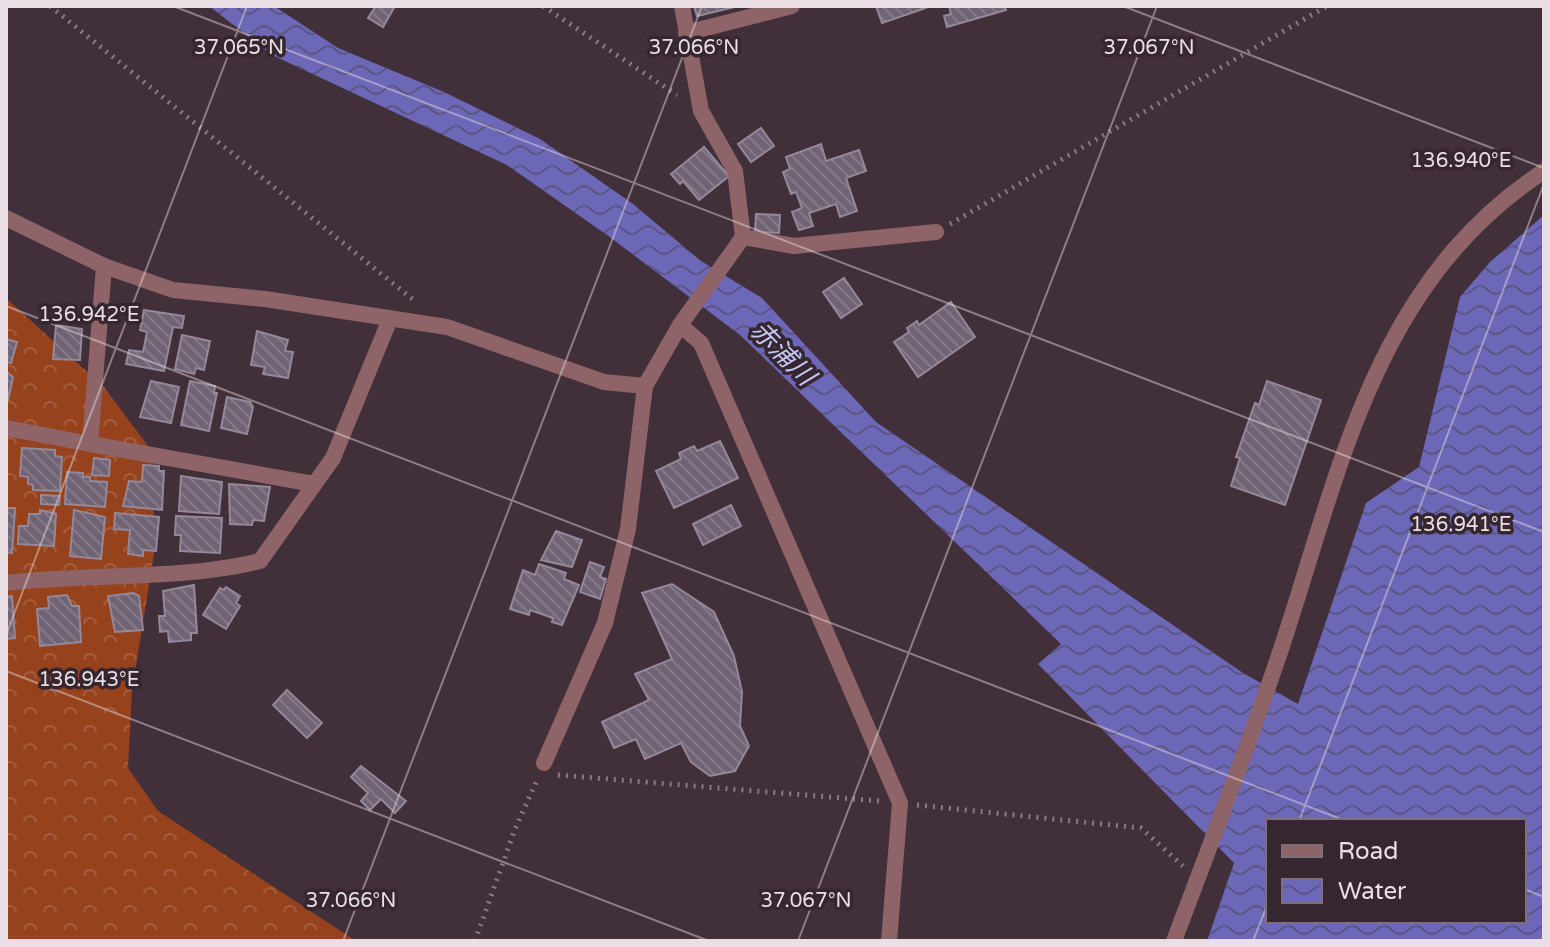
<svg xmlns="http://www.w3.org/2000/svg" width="1550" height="947" font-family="'Varela Round','Noto Sans JP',sans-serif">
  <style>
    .forest { fill: url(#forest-crowns) }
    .water { fill: url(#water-waves); fill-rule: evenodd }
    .building { fill: url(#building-back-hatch); stroke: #94889a; stroke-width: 2 }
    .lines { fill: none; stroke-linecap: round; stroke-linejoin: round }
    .path { stroke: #8a7b83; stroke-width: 5; stroke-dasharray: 2 6; stroke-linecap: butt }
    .minor { stroke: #8f6468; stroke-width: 16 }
    .tertiary { stroke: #8f6468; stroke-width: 16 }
    .ticks { fill: none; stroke: #eadfe5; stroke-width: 2; stroke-opacity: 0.45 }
    .labels { text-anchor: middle; stroke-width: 7; stroke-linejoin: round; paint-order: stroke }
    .water-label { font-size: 26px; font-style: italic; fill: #c6c6f2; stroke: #36262f }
    .ticks-label { font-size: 20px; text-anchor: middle; fill: #eadfe5; stroke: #36262f; stroke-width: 7; stroke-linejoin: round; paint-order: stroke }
  </style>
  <defs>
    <pattern id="forest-crowns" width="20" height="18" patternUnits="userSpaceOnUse" patternTransform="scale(2)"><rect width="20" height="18" fill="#96421d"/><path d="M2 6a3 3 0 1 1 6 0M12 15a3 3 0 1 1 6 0" fill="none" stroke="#a55d3e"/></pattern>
    <pattern id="water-waves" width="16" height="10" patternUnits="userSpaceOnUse" patternTransform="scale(2)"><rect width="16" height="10" fill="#6d67b8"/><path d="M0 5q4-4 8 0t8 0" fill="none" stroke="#5b5784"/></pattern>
    <pattern id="building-back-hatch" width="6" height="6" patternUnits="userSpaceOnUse" patternTransform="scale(2)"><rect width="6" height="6" fill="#6f6374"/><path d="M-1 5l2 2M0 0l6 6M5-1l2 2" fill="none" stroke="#847988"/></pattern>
  </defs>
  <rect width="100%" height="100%" fill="#412f39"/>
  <polygon class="forest" points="6,298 104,387 151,450 155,548 132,690 128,768 158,811 356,941 6,941"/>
  <path class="water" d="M209,6H274L338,48L444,92L540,139L633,204L701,261L762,298L876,422L1243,673L1298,704L1366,503L1419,467L1460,297L1490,262L1544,215V941H1207L1234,863L1038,664L1061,644L740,335L607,235L507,165L272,55ZM1268,821H1524V921H1268Z"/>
  <g class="building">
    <polygon points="376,6 395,6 383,27 368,18"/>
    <polygon points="694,6 739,6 697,16"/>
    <polygon points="876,6 925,6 926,8 882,23"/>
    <polygon points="949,6 1005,6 1006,10 947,27 944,16 951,14"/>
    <polygon points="761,128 774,146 751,162 738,144"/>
    <polygon points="821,144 826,161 859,150 866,171 846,178 857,211 840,217 836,204 809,213 813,226 799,230 792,212 802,208 796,192 791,194 783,172 790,169 786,157"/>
    <polygon points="704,147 729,176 699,200 683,181 680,184 671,174"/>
    <polygon points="756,214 780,215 779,233 755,232"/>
    <polygon points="844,278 862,304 841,318 823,292"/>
    <polygon points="951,302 975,337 918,377 894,342 909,332 907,328 917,321 919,325"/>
    <polygon points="144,310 184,316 182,328 173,327 164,371 126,364 129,350 143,352 147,332 140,330"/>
    <polygon points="56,325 82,329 80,360 53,359"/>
    <polygon points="257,331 288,340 285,351 293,352 288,378 263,374 265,367 251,365"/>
    <polygon points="182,335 210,341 204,370 196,368 194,374 175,369"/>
    <polygon points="6,339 17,342 11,363 6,362"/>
    <polygon points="6,371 13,377 8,400 6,400"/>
    <polygon points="151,381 179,387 171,423 140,417"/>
    <polygon points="190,381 215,386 214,393 217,393 209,431 181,425"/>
    <polygon points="1267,381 1321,400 1285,505 1231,486 1240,458 1236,457 1255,403 1259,405"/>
    <polygon points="227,397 250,402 253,407 247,434 221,428"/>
    <polygon points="720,441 738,478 674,508 656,471 681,459 679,453 694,446 697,451"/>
    <polygon points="22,448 55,450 55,456 62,457 60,491 33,490 33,485 28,484 28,477 20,476"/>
    <polygon points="94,458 110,460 109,476 92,475"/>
    <polygon points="143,465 159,466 159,471 164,471 162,510 123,506 129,481 142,482"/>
    <polygon points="67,472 83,473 83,477 90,477 90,481 107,482 105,507 65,504"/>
    <polygon points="181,476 222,482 219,514 179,511"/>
    <polygon points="229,484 270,487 264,521 253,520 252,525 230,524"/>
    <polygon points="41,495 60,496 59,505 41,504"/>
    <polygon points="731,505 741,526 703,545 693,524"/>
    <polygon points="6,508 15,508 12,553 6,552"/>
    <polygon points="40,510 56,514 54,546 18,544 19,526 28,526 29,514 40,514"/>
    <polygon points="74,510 105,517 101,559 70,556"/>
    <polygon points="115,513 159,517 156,551 143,550 143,556 128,554 130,530 114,529"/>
    <polygon points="176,516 222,518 220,553 180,551 181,535 175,535"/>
    <polygon points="556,531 582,540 572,567 541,560"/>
    <polygon points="590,562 604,567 600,577 606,579 600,599 580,592"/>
    <polygon points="539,564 566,573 564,579 579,585 562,625 552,622 553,618 530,610 529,615 510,609 523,570 535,575"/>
    <polygon points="672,584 714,612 734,656 742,692 740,726 749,746 735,771 710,776 691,762 681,743 645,759 636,739 614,748 602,722 649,700 635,674 672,659 642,593"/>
    <polygon points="194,585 197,633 191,633 191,640 169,642 168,631 160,632 159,616 165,616 163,591"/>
    <polygon points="226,587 240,596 236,603 240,606 226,629 203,615 220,588 224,590"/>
    <polygon points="133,593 139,596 143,630 115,632 108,596"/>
    <polygon points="67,595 72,606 79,606 81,642 40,646 37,609 49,608 48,597"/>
    <polygon points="12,596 15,638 6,639 6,597"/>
    <polygon points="287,690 322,723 307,738 273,705"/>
    <polygon points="361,766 406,801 395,813 381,799 370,810 361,801 368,793 351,777"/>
  </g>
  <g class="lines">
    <g class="path">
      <polyline points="50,6 416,302"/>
      <polyline points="543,6 677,95"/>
      <polyline points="950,224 1327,6"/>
      <polyline points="558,775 879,801"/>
      <polyline points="917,805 1141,828 1183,866"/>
      <polyline points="475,941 515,829 538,778"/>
    </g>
    <g class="minor">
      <polyline points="686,33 792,6"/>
      <polyline points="6,218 104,266 173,290 265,299 447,327 604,382 645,386"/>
      <polyline points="743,237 794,246 936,232"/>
      <polyline points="680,325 701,343 900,803 889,941"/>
      <polyline points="6,428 90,444 104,266"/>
      <polyline points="90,444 314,484"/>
      <path d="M6,583C90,573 178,581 260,561L333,458L390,319"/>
      <polyline points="544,763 605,623 628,529 645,386 680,325 743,237 735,171 701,111 682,6"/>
    </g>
    <path class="tertiary" d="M1174,941C1209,848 1245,755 1277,661C1339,479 1370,285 1544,171"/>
  </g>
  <path class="ticks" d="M173,6L1544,532M1123,6L1544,168M6,306L1346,821M6,635L247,6M6,671L709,941M1299,821L1544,184M1524,889L1544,897M343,941L702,6M798,941L1157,6M1253,941L1268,903"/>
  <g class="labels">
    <g class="water-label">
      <text transform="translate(783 353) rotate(45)" y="9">赤浦川</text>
    </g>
  </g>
  <g class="ticks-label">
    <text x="239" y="54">37.065°N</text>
    <text x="694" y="54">37.066°N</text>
    <text x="1149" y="54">37.067°N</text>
    <text x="1461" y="167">136.940°E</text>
    <text x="89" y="321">136.942°E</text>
    <text x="1461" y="531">136.941°E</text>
    <text x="89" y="686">136.943°E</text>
    <text x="351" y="907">37.066°N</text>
    <text x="806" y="907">37.067°N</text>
  </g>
  <rect width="1550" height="947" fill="none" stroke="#eadfe5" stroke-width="16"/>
  <rect x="1266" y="819" width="260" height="104" fill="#36262f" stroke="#7e7078" stroke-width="2"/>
  <rect x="1282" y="845" width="40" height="12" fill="#8f6468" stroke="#7e7078" stroke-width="2"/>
  <text x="1338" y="859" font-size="24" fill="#eadfe5">Road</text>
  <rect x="1282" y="879" width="40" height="24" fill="url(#water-waves)" stroke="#7e7078" stroke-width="2"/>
  <text x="1338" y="899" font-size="24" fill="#eadfe5">Water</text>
</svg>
